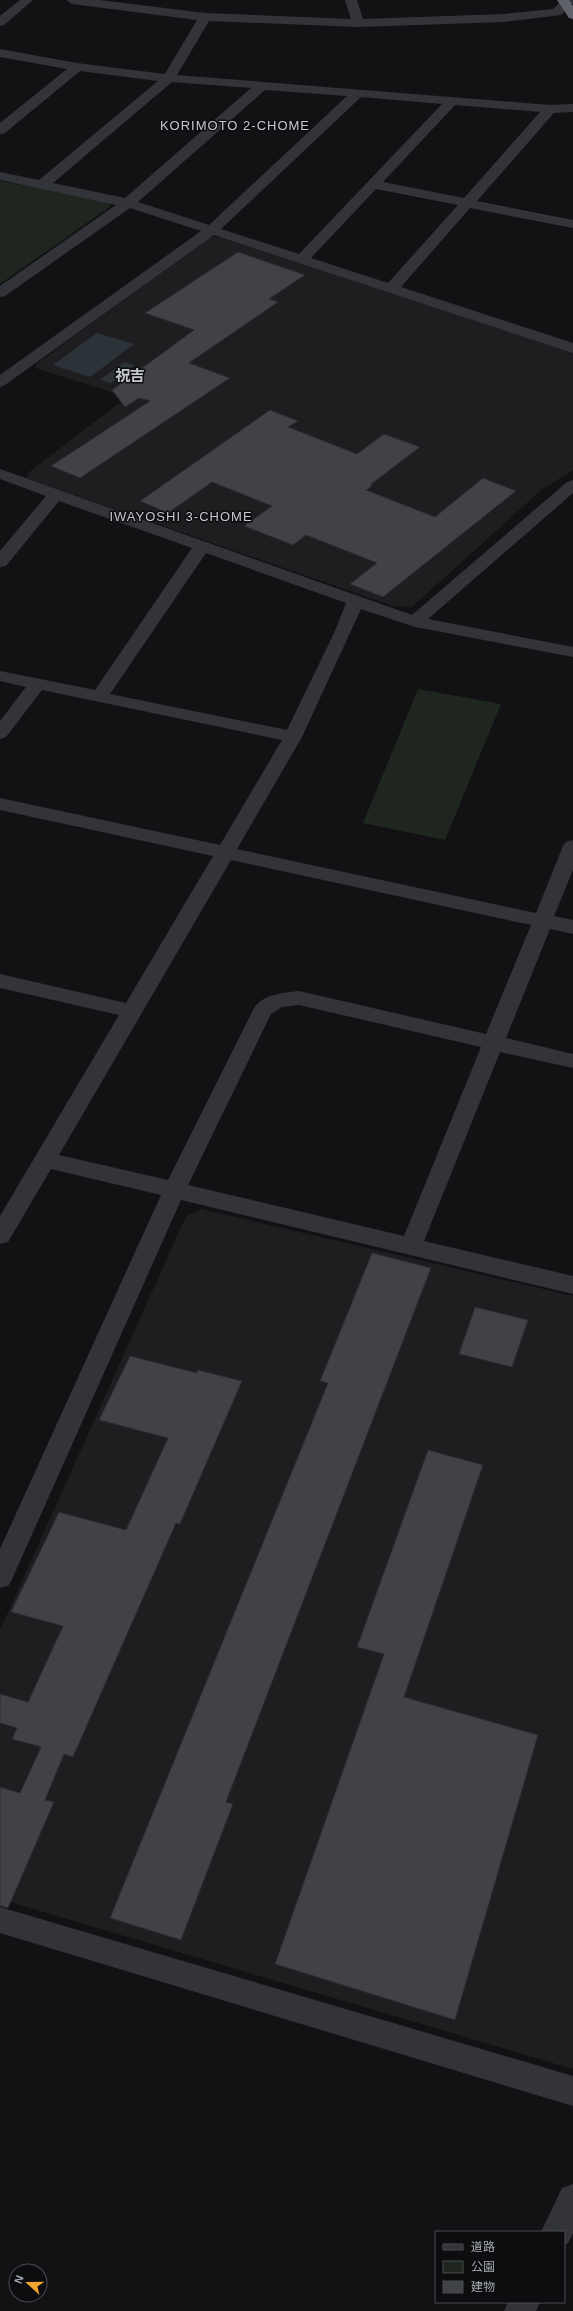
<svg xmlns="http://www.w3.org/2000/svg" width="573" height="2311" font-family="Helvetica,'Noto Sans JP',sans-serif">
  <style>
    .built { fill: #1e1e21 }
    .green { fill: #1e261f }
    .water { fill: #2b3339 }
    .building { fill: #414247; stroke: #2c2c30 }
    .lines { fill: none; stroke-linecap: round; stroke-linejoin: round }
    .minor { fill: #333439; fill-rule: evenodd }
    .highway { fill: #5f626a; fill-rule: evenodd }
    .labels { text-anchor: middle; stroke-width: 3; stroke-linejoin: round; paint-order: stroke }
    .far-neighbourhood-label { font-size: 13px; letter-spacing: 1px; fill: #c5c8d0; stroke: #0d0d0f }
    .far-district-label { font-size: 15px; font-weight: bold; fill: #c5c8d0; stroke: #0d0d0f }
  </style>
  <rect width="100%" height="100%" fill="#121214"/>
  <g class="built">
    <polygon points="210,237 223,237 573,352 573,470 540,491 412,607 393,606 26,478 29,472 127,397 38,369 35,365"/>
    <polygon points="201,1209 573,1296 573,2069 0,1899 0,1630 186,1216"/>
  </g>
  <g class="green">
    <polygon points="0,181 105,201 111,206 0,284"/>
    <polygon points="418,689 501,704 445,840 363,823"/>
  </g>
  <g class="water">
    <polygon points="97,333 134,344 90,377 53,365"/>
    <polygon points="124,362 135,365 111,383 100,380"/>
  </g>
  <g class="building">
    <polygon points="238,252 305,275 269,299 278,302 189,363 230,378 80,478 51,466 150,401 139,398 125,407 112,390 194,330 145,313"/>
    <polygon points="270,410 298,421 288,427 357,454 384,434 420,447 370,485 372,486 366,490 435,517 483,478 516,491 383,597 350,584 377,563 306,535 293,545 244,526 272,506 212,482 168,513 140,501"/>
    <polygon points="372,1253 431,1268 226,1802 233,1804 181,1940 110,1918 328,1383 320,1381"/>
    <polygon points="475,1307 528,1320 512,1367 459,1354"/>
    <polygon points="130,1356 197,1373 198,1370 242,1381 180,1524 176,1523 73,1757 64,1754 45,1800 54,1802 8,1908 0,1906 0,1787 20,1793 41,1747 12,1739 17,1728 0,1723 0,1694 28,1702 63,1626 11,1612 59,1512 126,1530 168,1438 99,1420"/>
    <polygon points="428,1450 483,1465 404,1697 538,1735 455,2020 275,1964 384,1654 357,1647"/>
  </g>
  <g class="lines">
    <g class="minor">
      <polygon points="20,0 33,0 4,25 0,26 0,16"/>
      <path d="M66,0H100L205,13L351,19L345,0H357L363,19L504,14L553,9L562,0H573V3L561,15L504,22L358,27L209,21L177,75L550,105L573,104V112L554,113L477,201L573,220V228L470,208L401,287L573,343V353L214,235L5,385L0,387V375L201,231L130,208L5,296L0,297V286L116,205L0,180V172L39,180L158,81L80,71L5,133L0,134V123L67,69L0,57V49L77,63L165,74L197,20L72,4ZM172,82L251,88L125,198L53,183ZM265,90L347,96L209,225L138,202ZM361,97L442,104L299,254L221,229ZM455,105L540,112L464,198L383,182ZM376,189L458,205L388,283L311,258Z"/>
      <path d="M0,469L412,615L567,482L573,480V493L428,619L573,647V657L415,627L361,609L302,737L237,849L536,913L563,846L566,842L573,840V870L554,916L573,920V934L550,929L506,1038L573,1054V1068L500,1052L424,1241L573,1276V1294L181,1200L13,1577L9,1585L0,1588V1549L161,1195L51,1169L8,1242L0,1244V1216L119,1015L0,988V974L126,1003L213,856L0,810V798L220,845L282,740L42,690L6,737L0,739V721L26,687L0,681V671L95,690L192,548L59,501L6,566L0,567V551L46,496L0,479ZM206,553L346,603L334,633L287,730L110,694ZM231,860L531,925L486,1034L299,991C282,993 262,994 253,1010L168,1180L59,1155ZM299,1005L481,1047L404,1236L188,1185L271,1014L282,1007Z"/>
      <polygon points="0,1907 573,2076 573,2106 0,1933"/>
      <polygon points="573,2184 573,2233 568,2243 564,2245 564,2232 541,2232 562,2188"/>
      <polygon points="508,2302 540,2302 536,2311 504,2311"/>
    </g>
    <polygon class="highway" points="557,0 569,0 573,6 573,19 569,18"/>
  </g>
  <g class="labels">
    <g class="far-neighbourhood-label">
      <text x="235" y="130">KORIMOTO 2-CHOME</text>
      <text x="181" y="521">IWAYOSHI 3-CHOME</text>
    </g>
    <g class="far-district-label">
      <text x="130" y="381">祝吉</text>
    </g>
  </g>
  <rect x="435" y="2231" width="130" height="72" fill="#0d0d0f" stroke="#494c51"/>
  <rect x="443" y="2244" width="20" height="6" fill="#333439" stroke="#494c51"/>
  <text x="471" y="2251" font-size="12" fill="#a4aab4">道路</text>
  <rect x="443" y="2261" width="20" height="12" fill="#1e261f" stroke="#494c51"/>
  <text x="471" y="2271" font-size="12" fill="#a4aab4">公園</text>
  <rect x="443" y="2281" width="20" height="12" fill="#414247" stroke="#494c51"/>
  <text x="471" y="2291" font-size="12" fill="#a4aab4">建物</text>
  <g transform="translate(28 2283) rotate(291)"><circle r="19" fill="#0d0d0f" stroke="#494c51"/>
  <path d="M0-3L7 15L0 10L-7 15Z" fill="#efa52e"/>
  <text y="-6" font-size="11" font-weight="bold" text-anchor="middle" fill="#a4aab4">N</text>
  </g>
</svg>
